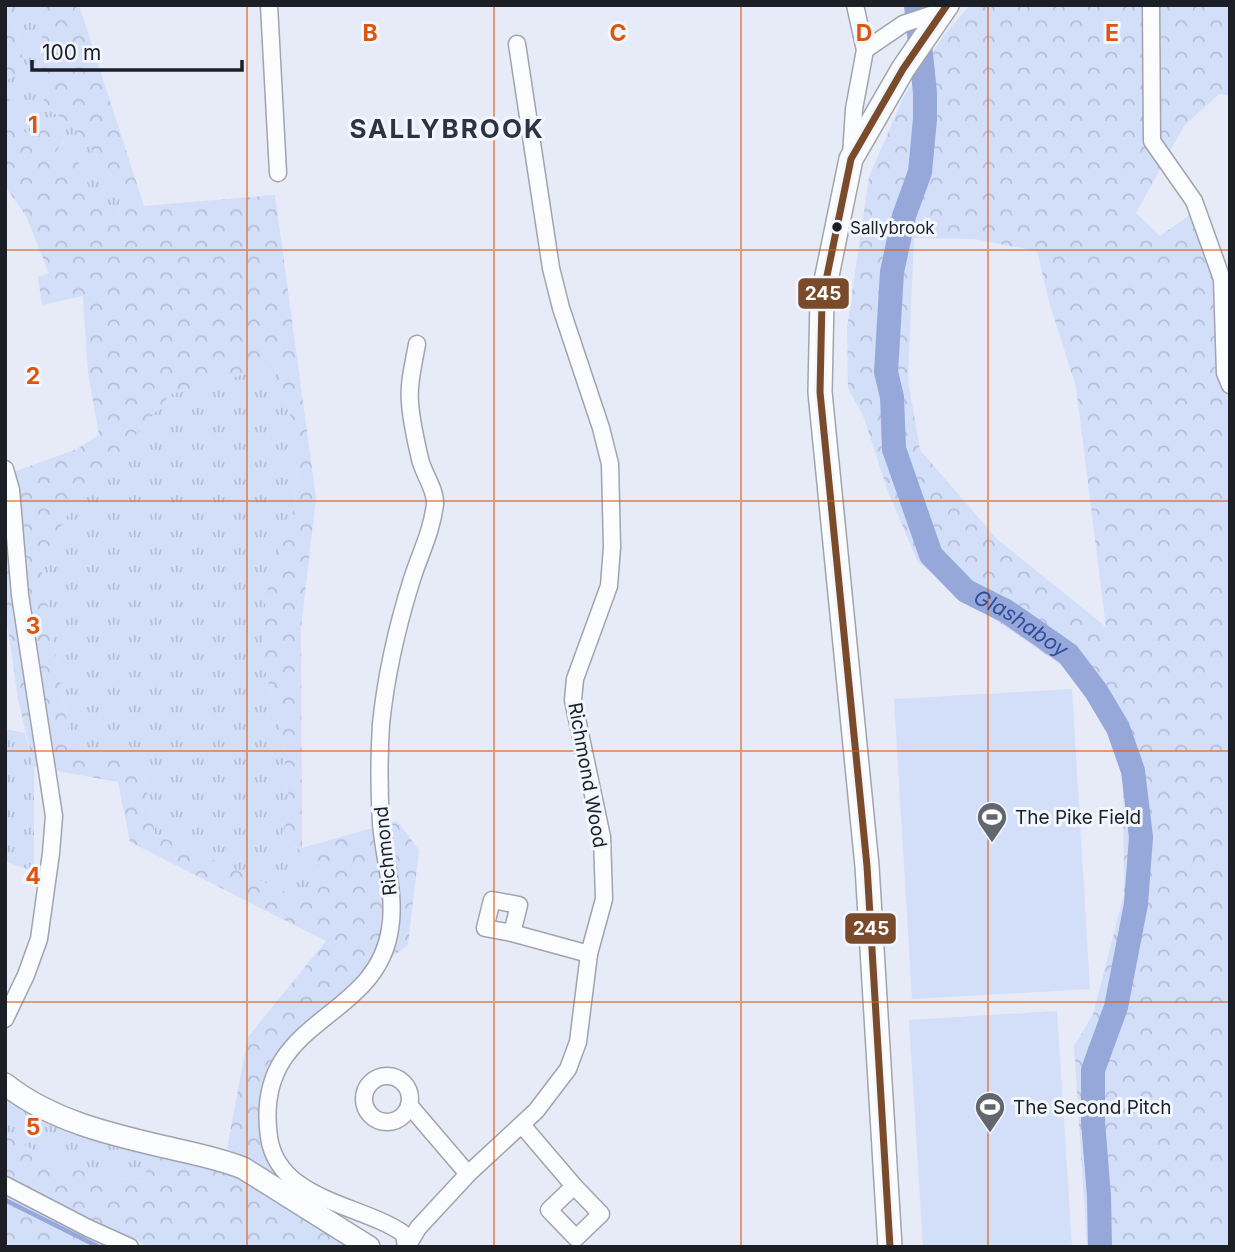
<svg xmlns="http://www.w3.org/2000/svg" width="1235" height="1252" font-family="Inter,sans-serif">
  <style>
    .grass { fill: url(#grass-tufts) }
    .forest { fill: url(#forest-crowns); fill-rule: evenodd }
    .pitch { fill: #d3def9 }
    .lines { fill: none; stroke-linecap: round; stroke-linejoin: round }
    .stream { stroke: #96a8da; stroke-width: 4.5 }
    .river { stroke: #96a8da; stroke-width: 24 }
    .minor-casing { stroke: #a0a4ac; stroke-width: 19 }
    .tertiary-casing { stroke: #a0a4ac; stroke-width: 24 }
    .secondary-casing { stroke: #a0a4ac; stroke-width: 26 }
    .minor { stroke: #fbfcfe; stroke-width: 16 }
    .tertiary { stroke: #fbfcfe; stroke-width: 21 }
    .secondary { stroke: #fbfcfe; stroke-width: 23 }
    .bus-1-casing { stroke: #f2f6fe; stroke-width: 12 }
    .bus-1 { stroke: #7a4b2a; stroke-width: 7 }
    .grid { fill: none; stroke: #de560d; stroke-width: 2; stroke-opacity: 0.55 }
    .bus-dot { fill: #1c1f26; stroke: #f2f6fe; stroke-width: 2.5 }
    .labels { text-anchor: middle; stroke-width: 6; stroke-linejoin: round; paint-order: stroke }
    .bus-label { font-size: 17px; fill: #1c1f26; stroke: #f2f6fe; text-anchor: start }
    .street-label { font-size: 19px; fill: #1c1f26; stroke: #f2f6fe }
    .poi-label { font-size: 19px; fill: #1c1f26; stroke: #f2f6fe; text-anchor: start }
    .water-label { font-size: 21px; font-style: italic; fill: #334c9b; stroke: #f2f6fe }
    .district-label { font-size: 26px; font-weight: bold; letter-spacing: 2px; fill: #2d3343; stroke: #f2f6fe }
    .grid-label { font-size: 23px; text-anchor: middle; font-weight: bold; fill: #de560d; stroke: #f2f6fe; stroke-width: 6; stroke-linejoin: round; paint-order: stroke }
    .line-badge { stroke: #f2f6fe; stroke-width: 2.5 }
    .badge-label { font-size: 19px; text-anchor: middle; font-weight: bold; fill: #fff }
  </style>
  <defs>
    <pattern id="grass-tufts" width="24" height="20" patternUnits="userSpaceOnUse" patternTransform="scale(1.75)"><rect width="24" height="20" fill="#d3def9"/><path d="M3 7l-1-3M5 7V3M7 7l1-3M15 17l-1-3M17 17v-4M19 17l1-3" fill="none" stroke="#b5bed5"/></pattern>
    <pattern id="forest-crowns" width="20" height="18" patternUnits="userSpaceOnUse" patternTransform="scale(1.75)"><rect width="20" height="18" fill="#d3def9"/><path d="M2 6a3 3 0 1 1 6 0M12 15a3 3 0 1 1 6 0" fill="none" stroke="#b5bed5"/></pattern>
  </defs>
  <rect width="100%" height="100%" fill="#e6ebf7"/>
  <g class="grass">
    <polygon points="9,5 41,5 44,107 73,125 120,187 119,226 93,198 76,157 50,160 65,140 25,133 5,89 5,81 26,69"/>
    <polygon points="277,365 298,445 295,505 266,595 262,658 282,734 290,812 281,836 319,865 301,899 155,834 141,758 71,747 41,566 68,513 171,394"/>
    <polygon points="5,729 25,733 34,767 34,872 5,861"/>
    <polygon points="5,1089 152,1149 145,1182 103,1176 63,1166 5,1135"/>
  </g>
  <g class="forest">
    <polygon points="5,5 9,5 26,70 5,81"/>
    <path d="M41,5H79L144,206L275,195L316,498L301,628L302,848L397,821L419,850L408,945L365,977L283,1049L260,1131L279,1181L227,1148L248,1037L326,941L130,842L118,782L34,767L18,699L5,608V475L77,449L99,435L88,373L83,296L42,305L38,277L49,273L26,216L5,186V89L25,133L42,124L65,139L51,159L76,156L93,198L119,225L120,187L73,125L44,107ZM277,365L298,445L295,505L266,595L262,658L282,734L290,812L281,836L319,865L301,899L155,834L141,758L71,747L41,566L68,513L171,394Z"/>
    <path d="M970,5H1230V96L1219,94L1184,126L1136,213L1160,236L1190,215L1216,236L1225,267L1230,311V1247H1087L1074,1046L1093,1014L1124,894L1123,764L1102,715L1076,675L963,598L918,562L888,492L864,418L848,388L847,328L869,177L903,98L944,35ZM914,238L974,239L1037,251L1050,305L1076,387L1106,627L997,539L920,450L908,380Z"/>
    <polygon points="5,1135 63,1166 103,1176 144,1182 152,1149 224,1166 361,1247 150,1247 89,1220 5,1177"/>
    <polygon points="5,1190 117,1247 5,1247"/>
  </g>
  <g class="pitch">
    <polygon points="1072,689 1090,989 912,999 894,699"/>
    <polygon points="1057,1011 1072,1247 923,1247 909,1020"/>
  </g>
  <g class="lines">
    <polyline class="stream" points="5,1200 99,1247"/>
    <path class="river" id="s1" d="M916,5L925,93V119L920,172L904,216L892,272L886,372L892,397L894,449L931,555L966,591L1006,611L1068,654L1096,691L1118,728L1133,771L1141,837L1136,904L1116,1007L1093,1070V1122L1099,1196L1100,1247"/>
    <g class="minor-casing">
      <g id="minor">
        <polyline points="269,5 278,173"/>
        <polyline points="1151,5 1152,141 1194,201 1222,279 1225,373 1230,385"/>
        <polyline points="865,50 903,24 942,11"/>
        <polyline points="851,156 854,109 865,50 855,5"/>
        <polyline points="5,469 11,490 20,595 54,816 51,853 39,939 26,975 5,1019"/>
        <polygon points="492,900 519,905 512,933 485,928"/>
        <polyline points="512,933 589,954"/>
        <circle cx="387" cy="1099" r="23"/>
        <polyline points="409,1105 468,1174"/>
        <polyline points="522,1125 574,1186"/>
        <polyline points="5,1185 88,1228 130,1247"/>
        <polygon points="574,1186 601,1214 576,1238 549,1210"/>
        <path d="M406,1247L404,1234C362,1204 278,1201 269,1137C252,1016 376,1024 390,929C396,895 384,858 381,824C379,791 379,757 381,724C386,675 397,627 412,579C420,554 432,531 435,504C436,490 423,473 420,459C416,441 411,421 410,402C408,384 414,362 417,344"/>
        <polyline points="407,1247 418,1228 468,1174 536,1111 568,1069 578,1042 589,954 604,899 602,837 573,700 575,679 609,586 612,547 610,464 601,428 561,308 551,268 517,44"/>
      </g>
    </g>
    <g class="tertiary-casing">
      <path id="tertiary" d="M5,1084C50,1120 109,1134 165,1147C191,1153 218,1158 243,1168L369,1247"/>
    </g>
    <g class="secondary-casing">
      <polyline id="secondary" points="890,1247 867,866 820,392 822,300 851,159 903,69 947,5"/>
    </g>
    <use href="#minor" class="minor"/>
    <use href="#tertiary" class="tertiary"/>
    <use href="#secondary" class="secondary"/>
    <g class="bus-1-casing">
      <polyline id="bus-1" points="890,1247 867,866 820,392 822,300 851,159 903,69 947,5"/>
    </g>
    <use href="#bus-1" class="bus-1"/>
  </g>
  <path class="grid" d="M247,5V1247M494,5V1247M741,5V1247M988,5V1247M5,250H1230M5,501H1230M5,751H1230M5,1002H1230"/>
  <defs>
    <g id="stadium-pin" transform="scale(1.575)"><path d="M0 17L-7.5 6A9.5 9.5 0 1 1 7.5 6Z" fill="#63666f" stroke="#f2f6fe"/><path d="M0-5a6.5 5 0 1 0 0 10a6.5 5 0 1 0 0-10ZM-3.5-1.8h7v3.6h-7Z" fill="#fff"/></g>
  </defs>
  <g fill-rule="evenodd">
    <use href="#stadium-pin" x="992" y="817"/>
    <use href="#stadium-pin" x="990" y="1107"/>
  </g>
  <circle class="bus-dot" cx="837" cy="227" r="6"/>
  <g class="labels">
    <g class="bus-label">
      <text x="850" y="234">Sallybrook</text>
    </g>
    <g class="street-label">
      <text transform="translate(588 775) rotate(80)" y="7">Richmond Wood</text>
      <text transform="translate(385 851) rotate(-96)" y="7">Richmond</text>
    </g>
    <g class="poi-label">
      <text x="1015" y="824">The Pike Field</text>
      <text x="1013" y="1114">The Second Pitch</text>
    </g>
    <g class="water-label">
      <text dy="7" stroke="none"><textPath href="#s1" startOffset="676">Glashaboy</textPath></text>
    </g>
    <g class="district-label">
      <text x="447" y="138">SALLYBROOK</text>
    </g>
  </g>
  <g class="grid-label">
    <text x="370" y="41">B</text>
    <text x="618" y="41">C</text>
    <text x="864" y="41">D</text>
    <text x="1112" y="41">E</text>
    <text x="33" y="133">1</text>
    <text x="33" y="384">2</text>
    <text x="33" y="634">3</text>
    <text x="33" y="884">4</text>
    <text x="33" y="1135">5</text>
  </g>
  <g class="line-badge">
    <rect x="797" y="277" width="53" height="33" rx="7" fill="#7a4b2a"/>
    <rect x="844" y="912" width="53" height="33" rx="7" fill="#7a4b2a"/>
  </g>
  <g class="badge-label">
    <text x="823" y="300">245</text>
    <text x="871" y="935">245</text>
  </g>
  <rect width="1235" height="1252" fill="none" stroke="#1c1f26" stroke-width="14"/>
  <path d="M32 60v10h210v-10" fill="none" stroke="#1c1f26" stroke-width="3.5"/>
  <text x="42" y="60" font-size="21" fill="#1c1f26" stroke="#f2f6fe" stroke-width="5" paint-order="stroke">100 m</text>
</svg>
